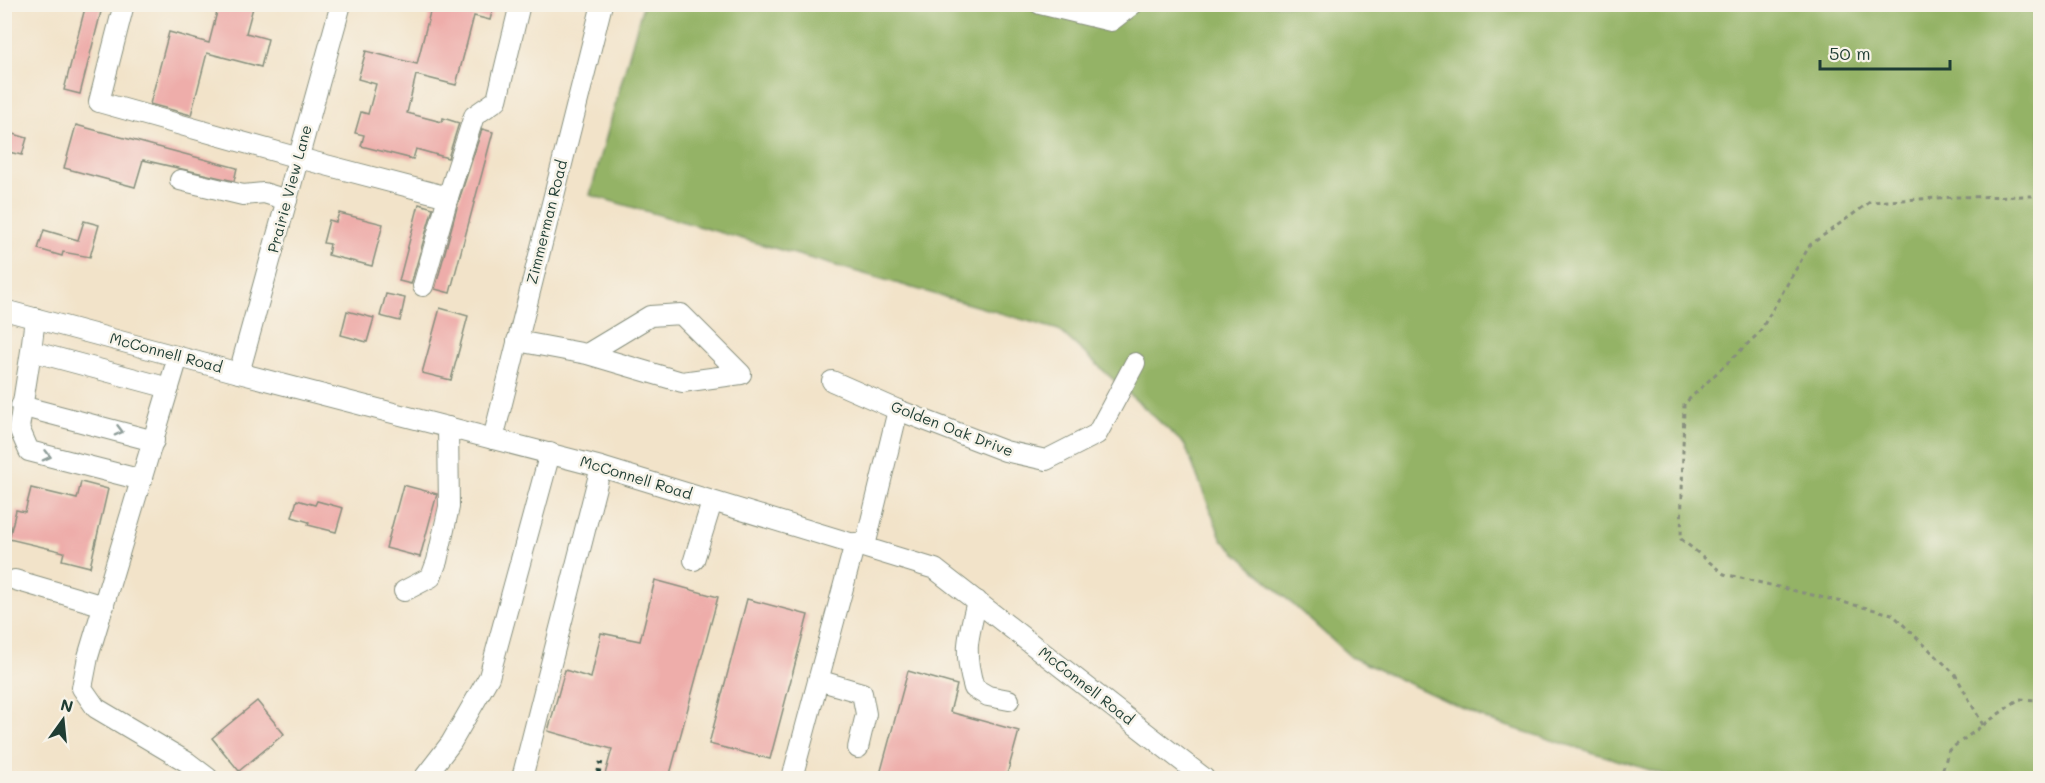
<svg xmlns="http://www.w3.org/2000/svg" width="2045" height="783" font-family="Mali,sans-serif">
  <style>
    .forest { fill: #94b366; stroke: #5a784d; stroke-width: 1.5 }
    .building { fill: #eeadaa }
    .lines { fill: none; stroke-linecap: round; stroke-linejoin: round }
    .minor-casing { stroke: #88907e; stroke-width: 22 }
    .path { stroke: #88907e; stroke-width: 3; stroke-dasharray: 4.5 4.5; stroke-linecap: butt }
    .minor { stroke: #fff; stroke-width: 20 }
    .rail { stroke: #1f3d34; stroke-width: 4.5; stroke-dasharray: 9 4.5; stroke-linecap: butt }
    .oneway { stroke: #8f9e9a }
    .labels { text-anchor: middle; stroke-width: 5; stroke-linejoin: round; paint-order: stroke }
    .street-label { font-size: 15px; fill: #1f3d34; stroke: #f7f3e8 }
  </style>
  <rect width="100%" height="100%" fill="#f7f3e8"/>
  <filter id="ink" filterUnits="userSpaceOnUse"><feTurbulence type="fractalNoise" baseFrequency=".0167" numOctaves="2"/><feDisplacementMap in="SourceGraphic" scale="12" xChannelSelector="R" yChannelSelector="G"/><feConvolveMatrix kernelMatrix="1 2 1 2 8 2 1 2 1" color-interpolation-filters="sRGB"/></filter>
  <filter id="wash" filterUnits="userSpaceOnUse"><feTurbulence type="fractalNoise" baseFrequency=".008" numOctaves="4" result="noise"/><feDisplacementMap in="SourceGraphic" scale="24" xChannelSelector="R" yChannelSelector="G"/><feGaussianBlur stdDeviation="1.35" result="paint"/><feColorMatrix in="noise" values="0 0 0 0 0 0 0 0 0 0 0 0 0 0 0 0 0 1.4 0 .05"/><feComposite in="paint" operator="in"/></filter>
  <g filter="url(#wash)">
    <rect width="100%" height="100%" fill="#f2e3c9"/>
    <polygon class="forest" points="643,5 2040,5 2040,778 1676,778 1490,721 1351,657 1222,540 1185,445 1059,330 590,195"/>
    <g id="blocks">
      <g class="building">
        <polygon points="86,4 103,4 80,94 64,90"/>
        <polygon points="219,4 254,4 246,33 268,39 261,67 207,53 191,115 150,104 169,32 209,43"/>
        <polygon points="432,4 494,4 490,20 474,16 456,85 416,75 407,113 442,122 443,118 459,123 448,158 416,149 413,159 361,146 364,135 355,133 361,112 368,114 376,84 358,79 366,51 417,64"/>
        <polygon points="76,125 237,168 234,181 143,160 135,187 64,168"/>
        <polygon points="482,129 493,132 450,293 435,289 459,200"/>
        <polygon points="4,131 27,138 22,155 4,151"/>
        <polygon points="419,204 433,208 411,284 399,281"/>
        <polygon points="339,213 383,224 372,266 328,255 330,244 323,243 329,220 336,222"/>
        <polygon points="84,221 99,225 90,257 63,252 62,256 38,249 44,230 78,240"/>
        <polygon points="386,294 405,298 400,321 380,316"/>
        <polygon points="440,308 468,316 451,380 422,373"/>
        <polygon points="347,311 374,318 367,342 341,335"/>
        <polygon points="81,482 108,489 90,567 62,560 64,552 9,539 16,510 25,512 31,488 77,499"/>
        <polygon points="403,485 437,494 420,557 386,548"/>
        <polygon points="297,500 315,505 317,501 343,508 336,532 308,525 309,522 292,517"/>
        <polygon points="655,580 718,597 669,778 604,778 612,749 548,731 565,670 591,678 601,633 640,641"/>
        <polygon points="747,599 808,615 770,759 709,744"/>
        <polygon points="908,671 957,685 950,712 1019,731 1006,778 879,778"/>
        <polygon points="257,701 284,734 239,771 212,738"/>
      </g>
    </g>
  </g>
  <g filter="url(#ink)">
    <use href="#blocks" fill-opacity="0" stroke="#88907e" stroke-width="1.5"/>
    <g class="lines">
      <g class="minor-casing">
        <g id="minor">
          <polyline points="124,4 99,102 299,158 448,197"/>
          <polyline points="1040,4 1111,21 1133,4"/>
          <polyline points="180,180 243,195 264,193 287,200"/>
          <polyline points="423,286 448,197 474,116 497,100 520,4"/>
          <polyline points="4,310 239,373 601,467 935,569 1204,778"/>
          <polyline points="35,318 31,351 169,388"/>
          <polyline points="517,341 587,354 682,382 741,374 681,314 650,316 587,354"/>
          <polyline points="31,351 19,428 29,451 142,480"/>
          <polyline points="178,357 88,657 82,688 96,708 187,762 208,778"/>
          <polyline points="239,373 341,4"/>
          <polyline points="832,381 898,410 1005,451 1046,460 1097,434 1135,363"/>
          <polyline points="21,406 154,441"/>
          <polyline points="493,439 602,4"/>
          <polyline points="865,546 898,410"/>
          <polyline points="694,560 712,502"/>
          <polyline points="15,580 104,606"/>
          <polyline points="404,591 431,577 437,561 449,507 448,427"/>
          <path d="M977,601C968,638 963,651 974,688L988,696L1009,700"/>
          <polyline points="818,680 862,693 866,714 858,748"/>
          <polyline points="424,778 451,743 489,677 550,453"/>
          <polyline points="522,778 601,467"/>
          <polyline points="792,778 855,543"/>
        </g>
      </g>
      <g class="path">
        <polyline points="1983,725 1955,674 1892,614 1724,574 1681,539 1684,404 1759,333 1810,245 1870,202 1954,197 2032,196 2040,191"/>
        <polyline points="1940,778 1949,750 2019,699 2040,700"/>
      </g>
      <use href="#minor" class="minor"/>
      <polyline class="rail" points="597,778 601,762"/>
    </g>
    <defs><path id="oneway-chevron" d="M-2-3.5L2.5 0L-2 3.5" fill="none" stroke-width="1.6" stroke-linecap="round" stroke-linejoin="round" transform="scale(1.5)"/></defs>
    <g class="oneway">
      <use href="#oneway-chevron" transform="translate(119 431) rotate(15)"/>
      <use href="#oneway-chevron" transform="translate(47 456) rotate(15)"/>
    </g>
  </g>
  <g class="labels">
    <g class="street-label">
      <text transform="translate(290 189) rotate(-75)" y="5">Prairie View Lane</text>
      <text transform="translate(547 222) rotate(-76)" y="5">Zimmerman Road</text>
      <text transform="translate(166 353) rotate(15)" y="5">McConnell Road</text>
      <text transform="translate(952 429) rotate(21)" y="5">Golden Oak Drive</text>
      <text transform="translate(636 478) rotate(17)" y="5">McConnell Road</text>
      <text transform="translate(1086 686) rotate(38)" y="5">McConnell Road</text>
    </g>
  </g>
  <rect width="2045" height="783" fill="none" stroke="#f7f3e8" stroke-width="24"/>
  <g transform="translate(63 720) rotate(15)" stroke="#f7f3e8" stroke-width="4.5" paint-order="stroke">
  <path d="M0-4.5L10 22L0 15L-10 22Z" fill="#1f3d34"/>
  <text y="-9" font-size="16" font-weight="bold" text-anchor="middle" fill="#1f3d34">N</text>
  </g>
  <path d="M1820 60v9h130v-9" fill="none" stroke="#1f3d34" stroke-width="3"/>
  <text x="1829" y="60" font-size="18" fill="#1f3d34" stroke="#f7f3e8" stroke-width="4.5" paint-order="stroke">50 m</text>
</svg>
